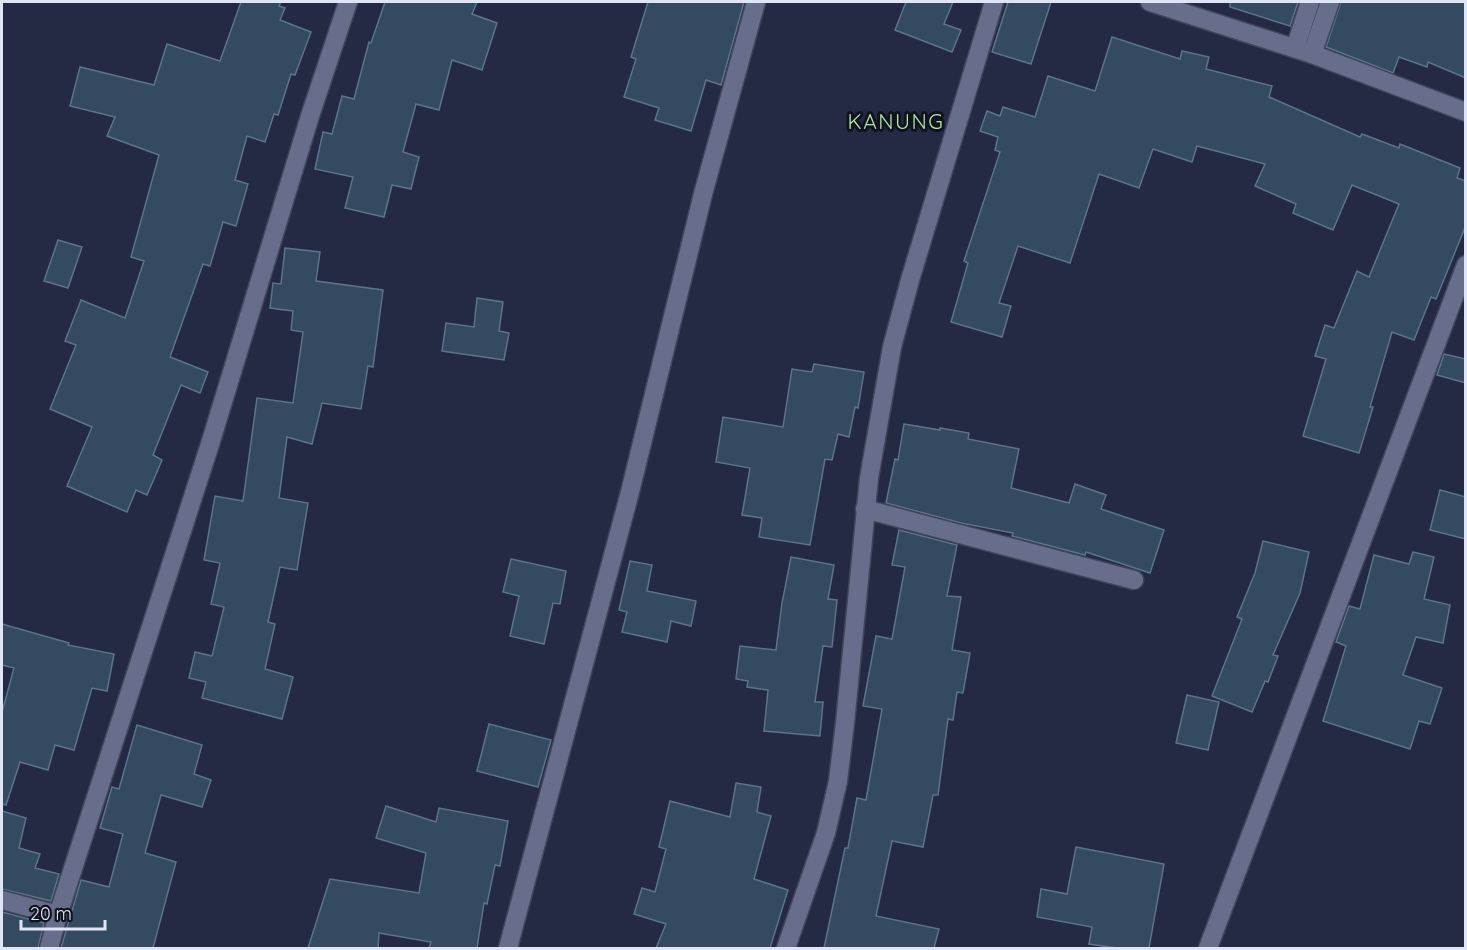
<svg xmlns="http://www.w3.org/2000/svg" width="1467" height="950" font-family="Quicksand,sans-serif">
  <style>
    .building { fill: #334a60; stroke: #5b748b; stroke-width: 1.5 }
    .lines { fill: none; stroke-linecap: round; stroke-linejoin: round }
    .minor-casing { stroke: #40455a; stroke-width: 21 }
    .minor { stroke: #666e8b; stroke-width: 18 }
    .labels { text-anchor: middle; stroke-width: 6; stroke-linejoin: round; paint-order: stroke }
    .quarter-label { font-size: 21px; letter-spacing: 1.5px; fill: #afe7aa; stroke: #10131e }
  </style>
  <rect width="100%" height="100%" fill="#242a43"/>
  <g class="building">
    <polygon points="241,2 281,2 279,6 285,8 280,20 311,32 295,75 291,74 278,115 274,114 265,142 247,136 235,180 248,184 236,226 223,222 210,266 203,264 170,357 208,372 200,393 181,385 153,455 162,460 147,495 136,490 127,512 67,486 92,427 50,409 76,345 65,341 81,300 125,318 144,261 131,257 159,155 107,136 115,117 70,106 80,67 154,85 167,44 220,61"/>
    <polygon points="385,2 477,2 472,14 497,23 482,70 452,60 439,110 416,104 403,152 419,157 411,189 392,185 384,217 345,208 353,177 315,169 323,132 332,134 342,96 354,99 369,42 371,43"/>
    <polygon points="648,2 744,2 721,85 706,80 691,131 655,120 659,108 624,97 636,59 631,57"/>
    <polygon points="906,2 953,2 944,24 961,30 952,52 895,30"/>
    <polygon points="1008,2 1051,2 1031,64 992,52"/>
    <polygon points="1230,2 1298,2 1290,26 1230,7"/>
    <polygon points="1341,2 1466,2 1466,78 1428,62 1427,67 1399,57 1393,73 1326,47"/>
    <polygon points="1112,37 1180,59 1182,51 1209,57 1206,69 1272,86 1269,97 1360,137 1362,134 1399,148 1400,144 1460,168 1457,178 1466,181 1466,225 1436,299 1431,297 1414,340 1392,332 1370,407 1373,407 1359,453 1303,436 1326,359 1315,356 1325,325 1334,328 1357,271 1369,277 1399,204 1352,185 1333,230 1293,213 1296,204 1255,186 1265,164 1197,146 1192,162 1153,149 1139,188 1099,174 1070,263 1018,246 999,303 1011,306 1002,337 951,322 968,263 964,261 1000,152 995,150 998,137 980,131 987,111 1000,116 1003,107 1035,117 1048,76 1095,91"/>
    <polygon points="58,240 82,247 68,288 44,281"/>
    <polygon points="285,248 320,252 316,281 383,290 373,367 368,366 361,409 322,403 312,444 287,437 279,498 308,503 297,570 280,567 268,622 275,624 265,669 293,677 282,719 202,698 206,682 189,678 195,652 212,656 224,607 211,604 220,563 204,560 215,496 243,501 257,398 293,403 303,332 291,330 293,311 270,308 273,283 281,284"/>
    <polygon points="477,298 503,302 499,331 509,333 504,360 442,351 446,323 474,327"/>
    <polygon points="1444,354 1466,359 1466,383 1437,375"/>
    <polygon points="814,364 864,372 858,408 855,407 849,437 838,434 832,460 825,459 810,545 759,537 762,518 742,515 750,468 716,462 723,417 783,427 792,369 812,372"/>
    <polygon points="904,424 940,430 940,428 969,433 968,439 1019,449 1011,488 1069,503 1075,484 1106,495 1101,509 1164,530 1150,573 1086,552 1085,555 1012,536 1013,533 961,523 886,503 895,459 898,460"/>
    <polygon points="1440,490 1466,497 1466,539 1430,530"/>
    <polygon points="899,530 957,545 947,596 961,597 952,650 970,653 963,693 957,692 953,720 948,719 938,795 933,795 923,847 892,841 876,916 939,929 934,948 824,948 845,848 848,848 857,798 866,800 882,709 863,706 876,636 892,639 905,567 892,565"/>
    <polygon points="1263,541 1309,552 1300,593 1273,655 1278,656 1268,682 1265,681 1252,712 1212,696 1242,619 1237,617 1255,573"/>
    <polygon points="1413,552 1434,557 1424,599 1450,605 1443,643 1416,637 1403,675 1442,688 1430,724 1419,721 1410,749 1323,721 1346,646 1336,642 1349,606 1360,609 1374,555 1409,564"/>
    <polygon points="791,557 834,565 828,599 837,600 832,647 823,646 815,702 823,702 820,736 764,731 768,690 747,687 748,681 736,679 740,646 776,650 782,603"/>
    <polygon points="511,559 566,571 560,604 553,603 544,644 510,636 519,596 503,592"/>
    <polygon points="630,561 652,565 647,591 696,601 691,626 671,621 667,642 622,632 627,612 619,610"/>
    <polygon points="2,624 69,643 68,645 114,654 107,691 92,688 74,750 55,745 48,770 20,762 6,805 2,804 2,712 14,668 2,665"/>
    <polygon points="1187,695 1219,702 1208,750 1176,743"/>
    <polygon points="489,724 551,740 538,787 477,771"/>
    <polygon points="137,725 202,745 194,774 211,780 202,807 161,795 145,853 176,862 153,948 61,948 81,880 109,887 123,834 100,828 112,787 119,789"/>
    <polygon points="736,783 761,787 757,812 771,816 754,879 788,890 770,948 656,948 666,924 634,914 642,888 655,892 666,849 659,847 670,801 730,817"/>
    <polygon points="386,806 436,822 439,808 508,821 500,866 495,865 487,904 484,903 477,948 429,948 431,942 379,933 378,948 308,948 330,879 419,893 426,853 376,838"/>
    <polygon points="2,811 26,818 19,848 40,854 35,868 59,874 51,901 2,889"/>
    <polygon points="1076,847 1164,864 1149,948 1117,948 1089,944 1092,927 1037,917 1041,889 1067,894"/>
    <polygon points="2,912 44,923 38,948 2,948"/>
  </g>
  <g class="lines">
    <g class="minor-casing">
      <g id="minor">
        <polyline points="1150,2 1312,54 1466,112"/>
        <polyline points="1295,48 1310,2"/>
        <polyline points="1312,54 1330,2"/>
        <polyline points="865,509 1134,580"/>
        <polyline points="2,900 58,915"/>
        <polyline points="49,948 58,915 211,441 310,116 348,2"/>
        <polyline points="508,948 630,492 703,194 756,2"/>
        <polyline points="786,948 826,833 838,781 845,723 869,478 892,347 910,280 994,2"/>
        <polyline points="1208,948 1466,265"/>
      </g>
    </g>
    <use href="#minor" class="minor"/>
  </g>
  <g class="labels">
    <g class="quarter-label">
      <text x="896" y="129">KANUNG</text>
    </g>
  </g>
  <rect width="1467" height="950" fill="none" stroke="#e0e5f6" stroke-width="6"/>
  <path d="M21 920v9h84v-9" fill="none" stroke="#e0e5f6" stroke-width="3"/>
  <text x="30" y="920" font-size="18" fill="#e0e5f6" stroke="#10131e" stroke-width="4.5" paint-order="stroke">20 m</text>
</svg>
